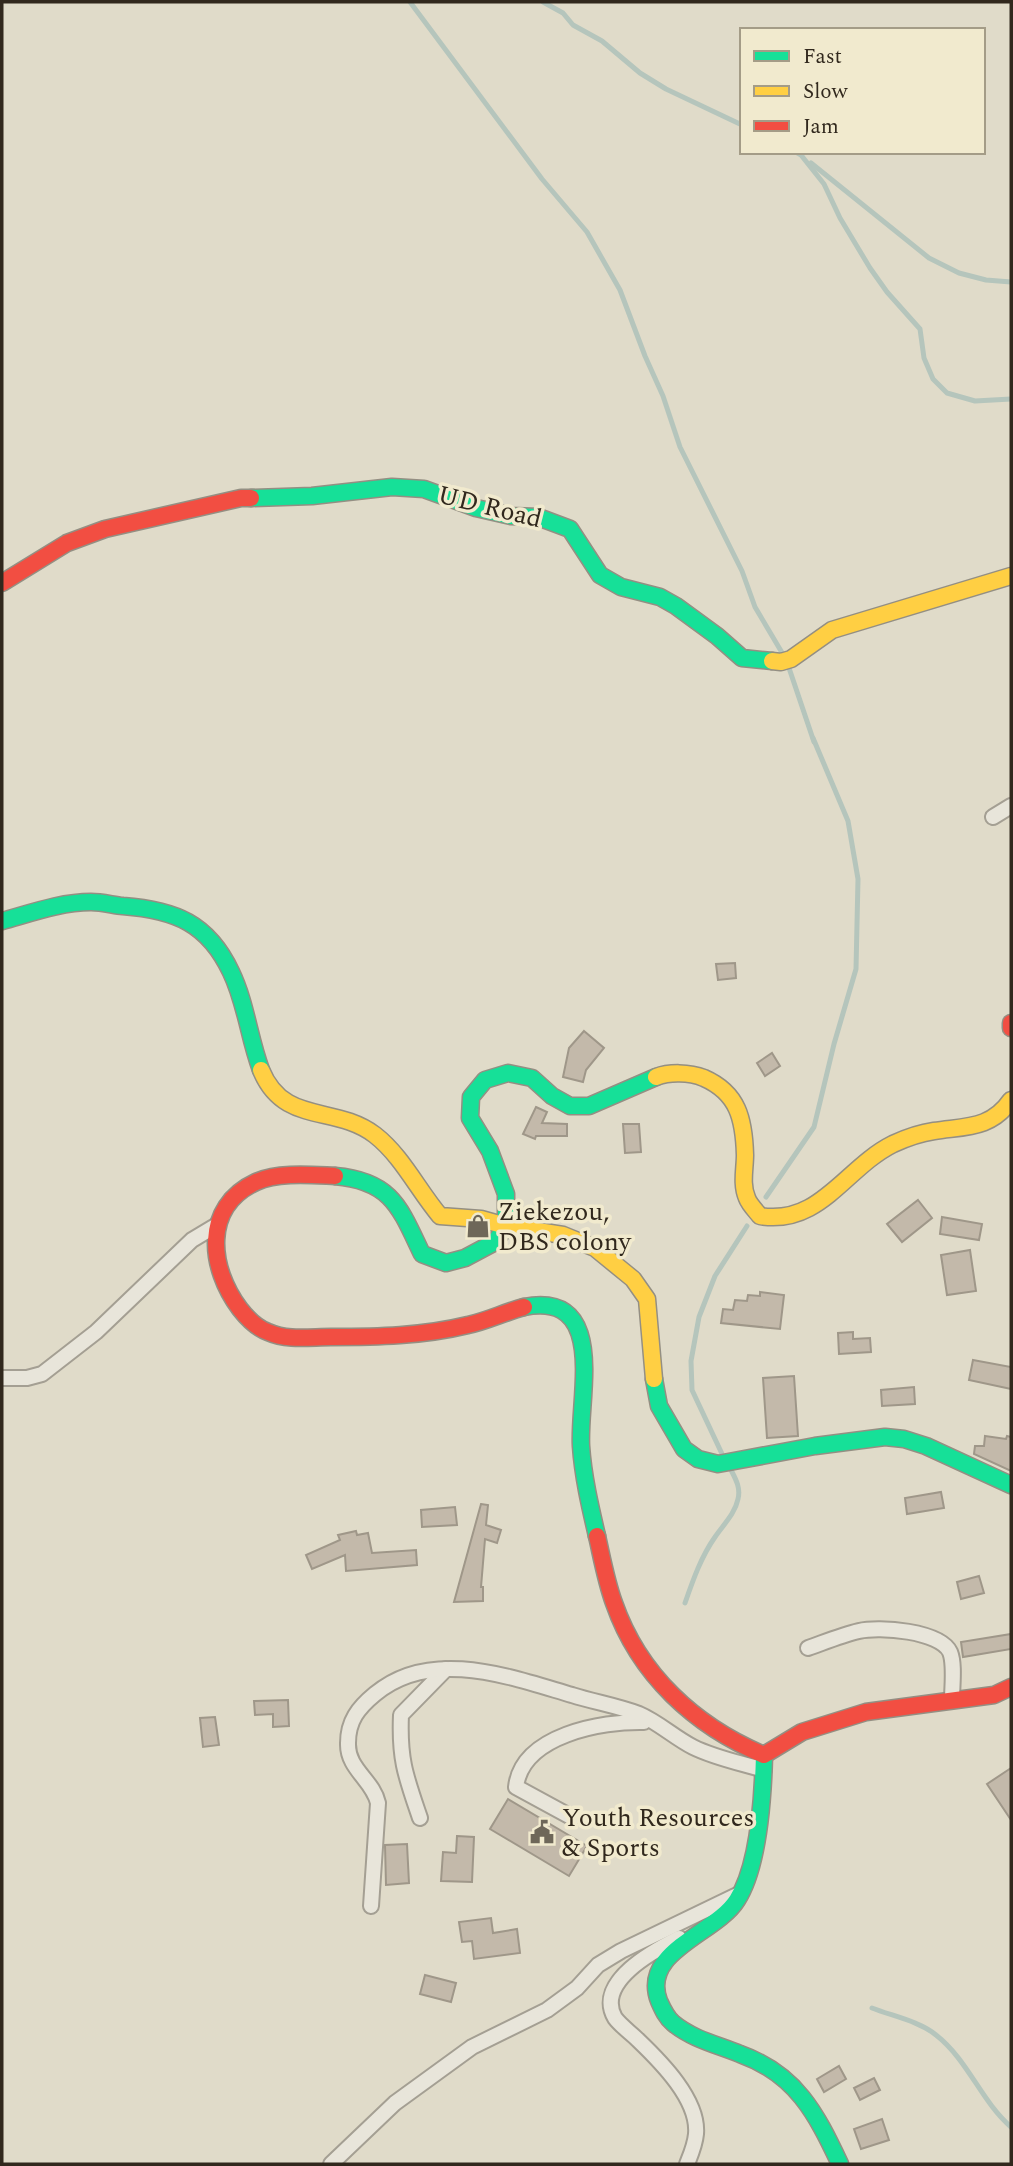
<svg xmlns="http://www.w3.org/2000/svg" width="1013" height="2166" font-family="Spectral,serif">
  <style>
    .lines { fill: none; stroke-linecap: round; stroke-linejoin: round }
    .stream { stroke: #b5c5bc; stroke-width: 5 }
    .building { fill: #c3b9aa; stroke: #9f9789; stroke-width: 2 }
    .street-casing { stroke: #a49f93; stroke-width: 18 }
    .fast-casing { stroke: #948f83; stroke-width: 19 }
    .slow-casing { stroke: #948f83; stroke-width: 19 }
    .jam-casing { stroke: #948f83; stroke-width: 19 }
    .street { stroke: #e8e5da; stroke-width: 14 }
    .fast { stroke: #16e098; stroke-width: 16 }
    .slow { stroke: #ffcf43; stroke-width: 16 }
    .jam { stroke: #f24e42; stroke-width: 16 }
    .labels { text-anchor: middle; stroke-width: 7; stroke-linejoin: round; paint-order: stroke }
    .street-label { font-size: 26px; fill: #31281d; stroke: #f1eace }
    .poi-label { font-size: 26px; fill: #31281d; stroke: #f1eace; text-anchor: start }
  </style>
  <rect width="100%" height="100%" fill="#e0dbc9"/>
  <g class="lines">
    <g class="stream">
      <polyline points="410,2 542,179 587,232 620,290 645,356 663,396 680,447 742,571 755,607 784,656"/>
      <polyline points="543,2 563,13 573,25 602,41 640,73 666,89 742,125"/>
      <polyline points="796,152 801,155 824,184 840,218 870,268 887,292 920,329 924,358 933,379 947,393 975,401 1011,399"/>
      <polyline points="811,163 929,258 959,273 986,280 1011,282"/>
      <polyline points="788,665 814,742"/>
      <polyline points="766,1197 814,1127 834,1044 856,969 858,879 848,821 813,738"/>
      <polyline points="723,1456 692,1390 691,1361 699,1317 715,1276 747,1226"/>
      <path d="M685,1603C693,1580 701,1557 715,1537C723,1525 735,1514 738,1499C741,1487 735,1478 730,1468"/>
      <path d="M872,2008C892,2016 919,2021 936,2035C968,2060 981,2101 1011,2127"/>
    </g>
  </g>
  <g class="building">
    <polygon points="735,963 736,978 718,980 716,964"/>
    <polygon points="584,1031 604,1048 586,1070 583,1082 563,1077 569,1048"/>
    <polygon points="772,1053 780,1066 765,1076 757,1063"/>
    <polygon points="536,1107 547,1112 542,1123 567,1124 567,1136 536,1136 535,1139 523,1134"/>
    <polygon points="623,1124 639,1124 641,1152 625,1153"/>
    <polygon points="918,1200 932,1218 902,1242 887,1224"/>
    <polygon points="942,1217 982,1224 979,1240 940,1234"/>
    <polygon points="970,1250 976,1291 947,1295 941,1255"/>
    <polygon points="760,1292 784,1295 780,1329 721,1323 723,1309 733,1310 735,1300 747,1301 748,1295 760,1296"/>
    <polygon points="853,1332 853,1339 870,1338 871,1352 839,1354 838,1333"/>
    <polygon points="973,1360 1011,1367 1011,1389 969,1380"/>
    <polygon points="794,1376 798,1436 767,1438 763,1378"/>
    <polygon points="914,1387 915,1404 882,1406 881,1390"/>
    <polygon points="985,1436 1006,1439 1007,1436 1011,1437 1011,1471 974,1454 975,1446 984,1446"/>
    <polygon points="941,1492 944,1508 907,1514 905,1498"/>
    <polygon points="481,1504 488,1505 486,1525 501,1530 497,1543 485,1539 481,1587 483,1587 483,1601 454,1602"/>
    <polygon points="455,1507 457,1525 422,1527 421,1510"/>
    <polygon points="356,1531 357,1535 368,1533 372,1553 416,1550 417,1565 346,1571 345,1555 312,1569 306,1555 340,1540 338,1535"/>
    <polygon points="979,1576 984,1593 961,1599 957,1582"/>
    <polygon points="1011,1634 1011,1649 963,1657 961,1642"/>
    <polygon points="288,1700 289,1726 273,1727 273,1714 255,1715 254,1701"/>
    <polygon points="215,1717 219,1745 203,1747 200,1718"/>
    <polygon points="1011,1768 1011,1820 987,1784"/>
    <polygon points="508,1799 587,1846 569,1876 490,1829"/>
    <polygon points="457,1836 474,1837 472,1882 441,1881 443,1852 456,1853"/>
    <polygon points="407,1844 409,1883 386,1885 385,1845"/>
    <polygon points="491,1918 493,1933 517,1929 520,1953 474,1959 472,1941 462,1942 459,1922"/>
    <polygon points="425,1975 456,1983 451,2002 420,1994"/>
    <polygon points="839,2066 846,2079 824,2092 817,2079"/>
    <polygon points="874,2078 880,2090 860,2100 854,2088"/>
    <polygon points="882,2119 889,2140 861,2149 854,2129"/>
  </g>
  <g class="lines">
    <g class="street-casing">
      <g id="street">
        <polyline points="993,817 1011,806"/>
        <polyline points="2,1378 27,1378 42,1374 96,1332 192,1240 217,1225"/>
        <path d="M808,1648C825,1642 842,1635 859,1631C879,1626 940,1631 950,1652C955,1664 952,1686 952,1700"/>
        <path d="M420,1818C406,1777 399,1760 401,1715L446,1669"/>
        <path d="M573,1818L516,1787C522,1735 602,1721 644,1722"/>
        <path d="M371,1906L378,1803C373,1780 347,1769 348,1743C348,1721 358,1708 375,1694C431,1647 510,1677 572,1695C594,1702 618,1706 639,1714C658,1722 675,1738 693,1747C715,1758 741,1763 764,1770"/>
        <path d="M679,1938C655,1950 594,1982 615,2018C621,2026 631,2033 638,2040C661,2062 699,2100 696,2134C695,2145 691,2154 687,2164"/>
        <polyline points="331,2164 395,2103 472,2047 547,2010 577,1988 598,1965 621,1951 737,1895"/>
      </g>
    </g>
    <g class="fast-casing">
      <g id="fast">
        <polyline points="251,498 312,496 392,487 424,489 476,508 511,516 538,517 570,529 600,575 621,587 660,597 676,606 717,636 742,658 772,661"/>
        <path d="M2,921C31,913 61,902 91,902C102,902 113,905 123,906C175,910 208,923 231,972C246,1003 249,1038 261,1070"/>
        <path d="M335,1176C392,1181 400,1208 422,1254L446,1263L465,1258L495,1242L506,1226V1194L490,1151L470,1118L471,1097L485,1080L508,1073L532,1078L552,1096L570,1106H589L656,1077"/>
        <path d="M524,1307C609,1291 578,1397 581,1446C583,1476 590,1506 597,1536"/>
        <polyline points="654,1379 659,1406 684,1449 698,1459 718,1464 815,1446 885,1437 904,1439 926,1446 1011,1485"/>
        <path d="M764,1755C763,1795 759,1866 737,1900C716,1934 640,1951 659,2001C663,2010 666,2017 673,2023C692,2039 718,2045 740,2054C796,2074 816,2113 840,2164"/>
      </g>
    </g>
    <g class="slow-casing">
      <g id="slow">
        <polyline points="772,661 781,662 791,659 832,630 1011,576"/>
        <path d="M261,1070C284,1126 334,1104 375,1135C402,1156 418,1190 440,1216L481,1219L506,1226L563,1235L595,1248L633,1279L647,1299L654,1379"/>
        <path d="M656,1077C669,1072 689,1072 704,1078C738,1093 744,1119 745,1155C745,1169 741,1184 747,1198C749,1204 756,1211 760,1216C820,1226 845,1168 893,1144C906,1138 920,1133 934,1131C966,1126 991,1129 1011,1100"/>
      </g>
    </g>
    <g class="jam-casing">
      <g id="jam">
        <polyline points="2,583 67,543 105,529 241,498 251,498"/>
        <polyline points="1011,1023 1011,1028"/>
        <path d="M335,1176C311,1175 278,1172 256,1182C202,1207 209,1268 240,1309C247,1318 257,1328 268,1332C288,1341 310,1337 331,1337C377,1337 423,1336 468,1325C487,1321 505,1312 524,1307"/>
        <path d="M597,1536C602,1558 606,1581 614,1603C639,1675 695,1726 764,1755L802,1732L866,1712L994,1695L1011,1687"/>
      </g>
    </g>
    <use href="#street" class="street"/>
    <use href="#fast" class="fast"/>
    <use href="#slow" class="slow"/>
    <use href="#jam" class="jam"/>
  </g>
  <defs>
    <g id="shop-bare" transform="scale(1.89)"><path d="M-5-2.5h2.3a2.7 3.5 0 0 1 5.4 0H5L5.5 6h-11ZM-1.5-2.5h3a1.5 2.3 0 0 0-3 0Z" fill="#6e6759" stroke="#f1eace" stroke-width="2.5" paint-order="stroke"/></g>
    <g id="civic-bare" transform="scale(1.89)"><path d="M-.6-6.5H3V-4.5H.6V-3L4-1V1h2V6H-6V1h2V-1L-.6-3ZM-1.2 2.5V6h2.4V2.5Z" fill="#6e6759" stroke="#f1eace" stroke-width="2.5" paint-order="stroke"/></g>
  </defs>
  <g fill-rule="evenodd">
    <use href="#shop-bare" x="478" y="1226"/>
    <use href="#civic-bare" x="542" y="1832"/>
  </g>
  <g class="labels">
    <g class="street-label">
      <text transform="translate(490 506) rotate(14)" y="9">UD Road</text>
    </g>
    <g class="poi-label">
      <text x="498" y="1220">Ziekezou,<tspan x="498" dy="30">DBS colony</tspan></text>
      <text x="562" y="1826">Youth Resources<tspan x="562" dy="30">&amp; Sports</tspan></text>
    </g>
  </g>
  <rect width="1013" height="2166" fill="none" stroke="#31281d" stroke-width="7"/>
  <rect x="740" y="28" width="245" height="126" fill="#f1eace" stroke="#a49c87" stroke-width="2"/>
  <rect x="754" y="51" width="35" height="10" fill="#16e098" stroke="#a49c87" stroke-width="2"/>
  <text x="803" y="63" font-size="21" fill="#31281d">Fast</text>
  <rect x="754" y="86" width="35" height="10" fill="#ffcf43" stroke="#a49c87" stroke-width="2"/>
  <text x="803" y="98" font-size="21" fill="#31281d">Slow</text>
  <rect x="754" y="121" width="35" height="10" fill="#f24e42" stroke="#a49c87" stroke-width="2"/>
  <text x="803" y="133" font-size="21" fill="#31281d">Jam</text>
</svg>
